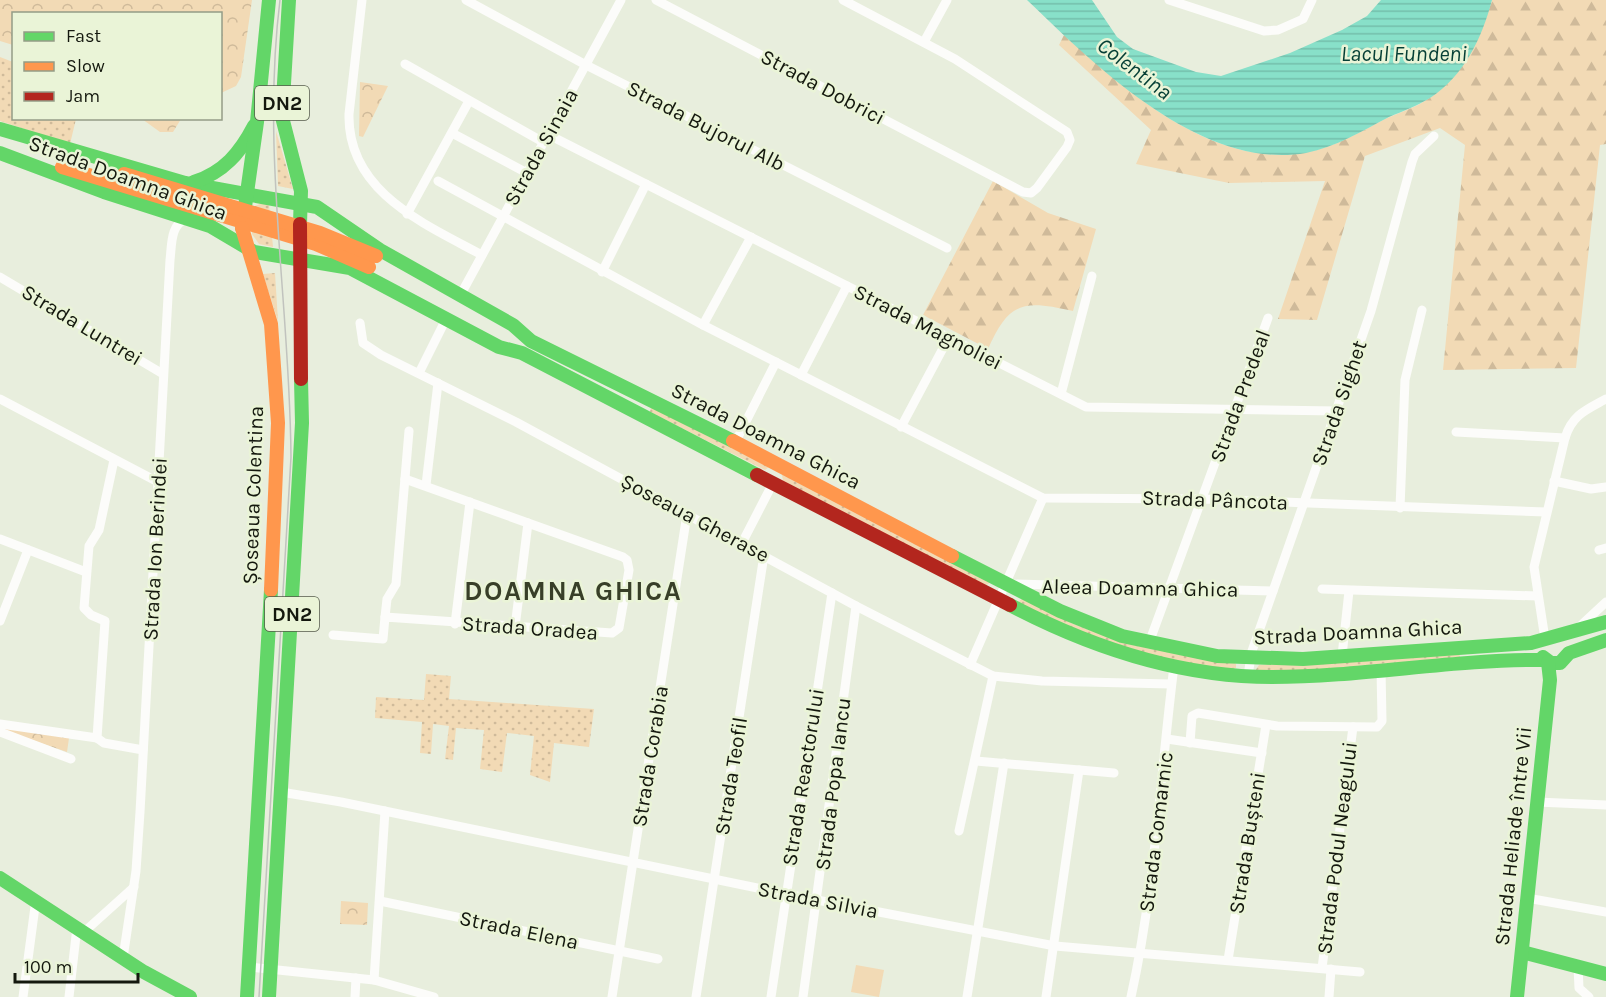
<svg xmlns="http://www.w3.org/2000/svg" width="1606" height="997" font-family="Karla,sans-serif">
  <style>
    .grass { fill: url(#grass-dots) }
    .forest { fill: url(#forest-firs) }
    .park { fill: url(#park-crowns) }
    .pitch { fill: #f2dab5 }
    .water { fill: url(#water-rules) }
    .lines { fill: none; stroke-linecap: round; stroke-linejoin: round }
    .street { stroke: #fcfcfa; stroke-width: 9 }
    .fast { stroke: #63d668; stroke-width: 14 }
    .slow { stroke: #ff974d; stroke-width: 14 }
    .jam { stroke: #b3261e; stroke-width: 14 }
    .tram { stroke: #c1c3be; stroke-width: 1.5 }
    .labels { text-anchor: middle; stroke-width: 5; stroke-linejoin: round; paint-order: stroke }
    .shield { fill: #eaf4d7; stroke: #545a4a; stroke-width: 1.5 }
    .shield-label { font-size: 20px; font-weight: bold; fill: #14180e }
    .street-label { font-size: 21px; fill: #14180e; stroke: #eaf4d7 }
    .water-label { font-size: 22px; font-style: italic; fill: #053f35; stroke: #eaf4d7 }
    .district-label { font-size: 27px; font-weight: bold; letter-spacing: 1.5px; fill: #383f28; stroke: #eaf4d7 }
  </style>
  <defs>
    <pattern id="grass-dots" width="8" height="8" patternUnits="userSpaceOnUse" patternTransform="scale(1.5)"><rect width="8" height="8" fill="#f2dab5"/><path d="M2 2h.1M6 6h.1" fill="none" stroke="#cfba9a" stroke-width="1.8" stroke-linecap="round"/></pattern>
    <pattern id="forest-firs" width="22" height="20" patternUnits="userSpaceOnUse" patternTransform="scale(1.5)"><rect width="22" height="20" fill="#f2dab5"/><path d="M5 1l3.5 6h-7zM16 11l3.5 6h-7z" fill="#cfba9a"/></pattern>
    <pattern id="park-crowns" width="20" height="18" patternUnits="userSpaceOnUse" patternTransform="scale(1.5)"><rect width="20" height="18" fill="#f2dab5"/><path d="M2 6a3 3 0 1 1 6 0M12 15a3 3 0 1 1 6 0" fill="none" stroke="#cfba9a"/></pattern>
    <pattern id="water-rules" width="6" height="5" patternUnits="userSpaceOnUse" patternTransform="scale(1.5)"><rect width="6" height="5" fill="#88e0c9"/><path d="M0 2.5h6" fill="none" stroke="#74bfab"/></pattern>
  </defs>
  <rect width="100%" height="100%" fill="#e8eedd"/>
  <g class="grass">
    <polygon points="0,57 13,62 14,118 76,119 70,144 0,121"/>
    <polygon points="276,131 293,189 278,186"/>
    <polygon points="262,203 269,204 273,247 259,244 252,234 253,207"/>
    <polygon points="275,273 278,321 263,274"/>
    <polygon points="651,407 769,467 765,470 650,412"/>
    <polygon points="785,473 991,582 985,586 783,481 782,475"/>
    <path d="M1024,597L1071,623L1092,631L1233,662L1236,664V668C1211,677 1089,640 1062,627C1047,620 1032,611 1018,602Z"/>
    <polygon points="1459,653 1460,657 1277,673 1255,671 1259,665"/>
    <polygon points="426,674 451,676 449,699 594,709 589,747 554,743 550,782 530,775 534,736 507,733 502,772 480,769 484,730 456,728 453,760 445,759 449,726 433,724 431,754 420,753 422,722 375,718 376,697 424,700"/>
  </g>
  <g class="forest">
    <path d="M1492,0H1606V144L1600,145L1576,368L1443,370L1465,145L1440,128L1365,156L1317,320L1278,319L1325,181L1229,183L1136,164L1151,130L1059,45L1065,33C1122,90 1213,167 1301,153C1332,149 1358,133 1385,119C1396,114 1408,110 1418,105C1461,82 1478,44 1492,0Z"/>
    <path d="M993,181L1048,213L1096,229L1073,311C1024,300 1009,301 988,349L923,315Z"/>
  </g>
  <g class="park">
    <polygon points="0,0 252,0 241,77 236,86 221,93 220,14 14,14 13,45 0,41"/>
    <polygon points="360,82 388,86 363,137 359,136"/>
    <polygon points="142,119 181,119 173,132 160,132"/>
    <polygon points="0,726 69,738 67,752 0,729"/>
    <polygon points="341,901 368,903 367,925 340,924"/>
  </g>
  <polygon class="pitch" points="856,965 884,970 879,997 851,992"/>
  <path class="water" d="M1027,0H1092L1117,37L1133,49L1196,72L1221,76L1290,53L1342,30L1367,16L1381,0H1492C1482,38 1464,76 1430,98C1417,106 1403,111 1389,117C1362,131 1336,147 1306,153C1201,171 1096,66 1027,0Z"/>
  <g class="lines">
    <g class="street">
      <path d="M362,0L349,114C347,192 425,224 482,255"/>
      <polyline points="466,0 586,65 947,248"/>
      <polyline points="656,0 1023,192 1031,193 1037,188 1067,147 1070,140 1067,132 955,59 843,0"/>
      <polyline points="1169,0 1264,31 1278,30 1303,19 1312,0"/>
      <polyline points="924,42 947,0"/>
      <polyline points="405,64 543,142"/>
      <polyline points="452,133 527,173"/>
      <polyline points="547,134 1086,407 1337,411"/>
      <polyline points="438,181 703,325 1043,498 1202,499 1546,512"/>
      <polyline points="407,214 469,101"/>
      <polyline points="602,272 646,184"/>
      <polyline points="0,277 163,374"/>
      <polyline points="461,294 621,0"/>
      <polyline points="360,323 363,343 381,355 516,422 856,606 993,676 1042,681 1171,684"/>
      <polyline points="703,325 751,237"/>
      <polyline points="419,373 446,319"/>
      <polyline points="801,375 847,286"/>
      <polyline points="1061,394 1092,276"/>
      <polyline points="0,399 158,482"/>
      <polyline points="901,427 949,337"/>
      <polyline points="1456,432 1565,438"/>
      <polyline points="735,443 776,362"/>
      <polyline points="114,460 99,530 89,546 84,608 91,615 105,621 97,738 104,743 143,750"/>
      <polyline points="1554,481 1591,489 1606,487"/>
      <polyline points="426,485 438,383"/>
      <polyline points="1400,508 1405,380 1422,310"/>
      <polyline points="0,539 86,572"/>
      <polyline points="742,543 773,483"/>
      <polyline points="1599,550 1606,548"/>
      <polyline points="1012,584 1273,591"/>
      <polyline points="1322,589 1537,596"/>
      <polyline points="385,617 387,599 396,584 409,431"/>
      <polyline points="0,621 28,550"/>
      <polyline points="455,624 470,502"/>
      <polyline points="515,627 528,523"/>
      <polyline points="1577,629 1606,602"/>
      <polyline points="333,635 383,639 385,617 612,633 619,628 629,570 627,560 623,557 405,479"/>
      <path d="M1545,639L1534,567L1565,438C1572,415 1586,410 1606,399"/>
      <polyline points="1149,643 1268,318"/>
      <polyline points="1342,656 1349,591"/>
      <polyline points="970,665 1043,498"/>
      <polyline points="1248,675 1252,651 1371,311 1412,162 1415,154 1434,136"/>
      <polyline points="0,724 97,738"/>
      <polyline points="0,732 71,759"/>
      <polyline points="1167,739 1262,753"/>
      <polyline points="1190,743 1192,716 1198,713 1277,726 1377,727 1382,721 1381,669"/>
      <polyline points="976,761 1114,773"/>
      <polyline points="281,792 341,802 786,894 1055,946 1360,972"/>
      <polyline points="1537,802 1606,805"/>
      <polyline points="959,831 993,676"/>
      <polyline points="1527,898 1606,912"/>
      <polyline points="380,901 658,959"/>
      <polyline points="84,932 134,887"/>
      <path d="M123,958L136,871L140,812L170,260C172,244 170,225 187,218"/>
      <polyline points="1228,960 1266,725"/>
      <polyline points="249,967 374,980 434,997"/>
      <polyline points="1578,967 1579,988 1589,997"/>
      <polyline points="1322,968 1353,727"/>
      <polyline points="374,980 385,811"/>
      <polyline points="23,997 36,899"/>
      <polyline points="69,997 77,927"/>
      <polyline points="355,997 356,978"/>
      <polyline points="612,997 687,514"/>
      <polyline points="696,997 764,555"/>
      <polyline points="771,997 832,593"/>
      <polyline points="803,997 856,606"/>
      <polyline points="967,997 1004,763"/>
      <polyline points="1046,997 1079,770"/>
      <path d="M1131,997C1155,888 1160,777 1174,666"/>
      <polyline points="1329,997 1331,969"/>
    </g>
    <g class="fast">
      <polyline points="289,0 282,117 301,191 300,224"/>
      <polyline points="0,129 185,183 317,207 380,250 513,325 531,341 733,441"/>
      <polyline points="0,153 104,192 210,226 254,252 350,268 499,347 522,353 757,475"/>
      <path d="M194,182C224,172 240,153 254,126"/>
      <polyline points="242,228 257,122 269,0"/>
      <polyline points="952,556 1060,611 1122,636 1217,656 1303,659 1531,643 1606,622"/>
      <path d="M1010,605C1092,648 1179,677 1272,677C1363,677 1453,659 1545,660"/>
      <polyline points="1543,657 1551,663 1560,663 1569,653 1606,640"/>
      <polyline points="0,878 144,972 190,997"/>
      <polyline points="1522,952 1606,974"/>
      <polyline points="247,997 271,590"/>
      <polyline points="269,997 302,423 301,379"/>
      <polyline points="1517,997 1550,680 1548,662"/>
    </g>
    <g class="slow">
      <polyline points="62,167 316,244 369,267"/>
      <polyline points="124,174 320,233 376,256"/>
      <polyline points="242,228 271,324 278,423 271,590"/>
      <polyline points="733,441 952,556"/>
    </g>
    <g class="jam">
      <polyline points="300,224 301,379"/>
      <polyline points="757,475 1010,605"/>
    </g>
    <path class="tram" d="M259,997L291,457C290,304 261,152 280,0"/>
  </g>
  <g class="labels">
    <g class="shield">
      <rect x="255" y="86" width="54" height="34" rx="4.5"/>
      <rect x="265" y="597" width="54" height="34" rx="4.5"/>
    </g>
    <g class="shield-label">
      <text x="282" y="110">DN2</text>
      <text x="292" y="621">DN2</text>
    </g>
    <g class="street-label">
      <text transform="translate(823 87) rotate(28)" y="7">Strada Dobrici</text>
      <text transform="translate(706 126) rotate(27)" y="7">Strada Bujorul Alb</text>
      <text transform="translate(541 147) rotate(-61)" y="7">Strada Sinaia</text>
      <text transform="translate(128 178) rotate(20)" y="7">Strada Doamna Ghica</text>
      <text transform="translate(82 325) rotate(31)" y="7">Strada Luntrei</text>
      <text transform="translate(928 327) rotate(27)" y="7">Strada Magnoliei</text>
      <text transform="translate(1240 396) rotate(-70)" y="7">Strada Predeal</text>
      <text transform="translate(1339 403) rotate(-71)" y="7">Strada Sighet</text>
      <text transform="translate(766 436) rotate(27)" y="7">Strada Doamna Ghica</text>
      <text transform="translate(253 495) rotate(-88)" y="7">Șoseaua Colentina</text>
      <text transform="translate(1215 500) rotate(2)" y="7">Strada Pâncota</text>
      <text transform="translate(695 518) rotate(28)" y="7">Șoseaua Gherase</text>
      <text transform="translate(155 549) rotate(-87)" y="7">Strada Ion Berindei</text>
      <text transform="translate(1140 588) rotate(1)" y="7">Aleea Doamna Ghica</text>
      <text transform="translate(530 628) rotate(4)" y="7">Strada Oradea</text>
      <text transform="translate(1358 632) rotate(-3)" y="7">Strada Doamna Ghica</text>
      <text transform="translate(650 756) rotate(-81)" y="7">Strada Corabia</text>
      <text transform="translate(731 776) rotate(-81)" y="7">Strada Teofil</text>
      <text transform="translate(803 777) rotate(-81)" y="7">Strada Reactorului</text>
      <text transform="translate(833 784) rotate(-83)" y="7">Strada Popa Iancu</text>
      <text transform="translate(1156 832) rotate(-83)" y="7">Strada Comarnic</text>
      <text transform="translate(1513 836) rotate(-84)" y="7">Strada Heliade între Vii</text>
      <text transform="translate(1247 843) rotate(-81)" y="7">Strada Bușteni</text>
      <text transform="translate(1337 848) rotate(-83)" y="7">Strada Podul Neagului</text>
      <text transform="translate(818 900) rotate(11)" y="7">Strada Silvia</text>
      <text transform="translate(519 930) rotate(12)" y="7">Strada Elena</text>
    </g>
    <g class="water-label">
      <text x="1404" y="61">Lacul Fundeni</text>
      <text transform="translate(1135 68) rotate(37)" y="8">Colentina</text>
    </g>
    <g class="district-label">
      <text x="573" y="600">DOAMNA GHICA</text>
    </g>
  </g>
  <rect x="12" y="12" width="210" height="108" fill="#eaf4d7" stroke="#949c87" stroke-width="1.5"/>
  <rect x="24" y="32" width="30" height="9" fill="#63d668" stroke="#949c87" stroke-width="1.5"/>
  <text x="66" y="42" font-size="18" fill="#14180e">Fast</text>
  <rect x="24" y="62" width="30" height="9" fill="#ff974d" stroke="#949c87" stroke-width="1.5"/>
  <text x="66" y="72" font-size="18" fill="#14180e">Slow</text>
  <rect x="24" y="92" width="30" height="9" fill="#b3261e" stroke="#949c87" stroke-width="1.5"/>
  <text x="66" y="102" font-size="18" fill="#14180e">Jam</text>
  <path d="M15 973v9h123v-9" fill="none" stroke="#14180e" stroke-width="3"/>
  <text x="24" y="973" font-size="18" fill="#14180e" stroke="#eaf4d7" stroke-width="4.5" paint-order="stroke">100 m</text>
</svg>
